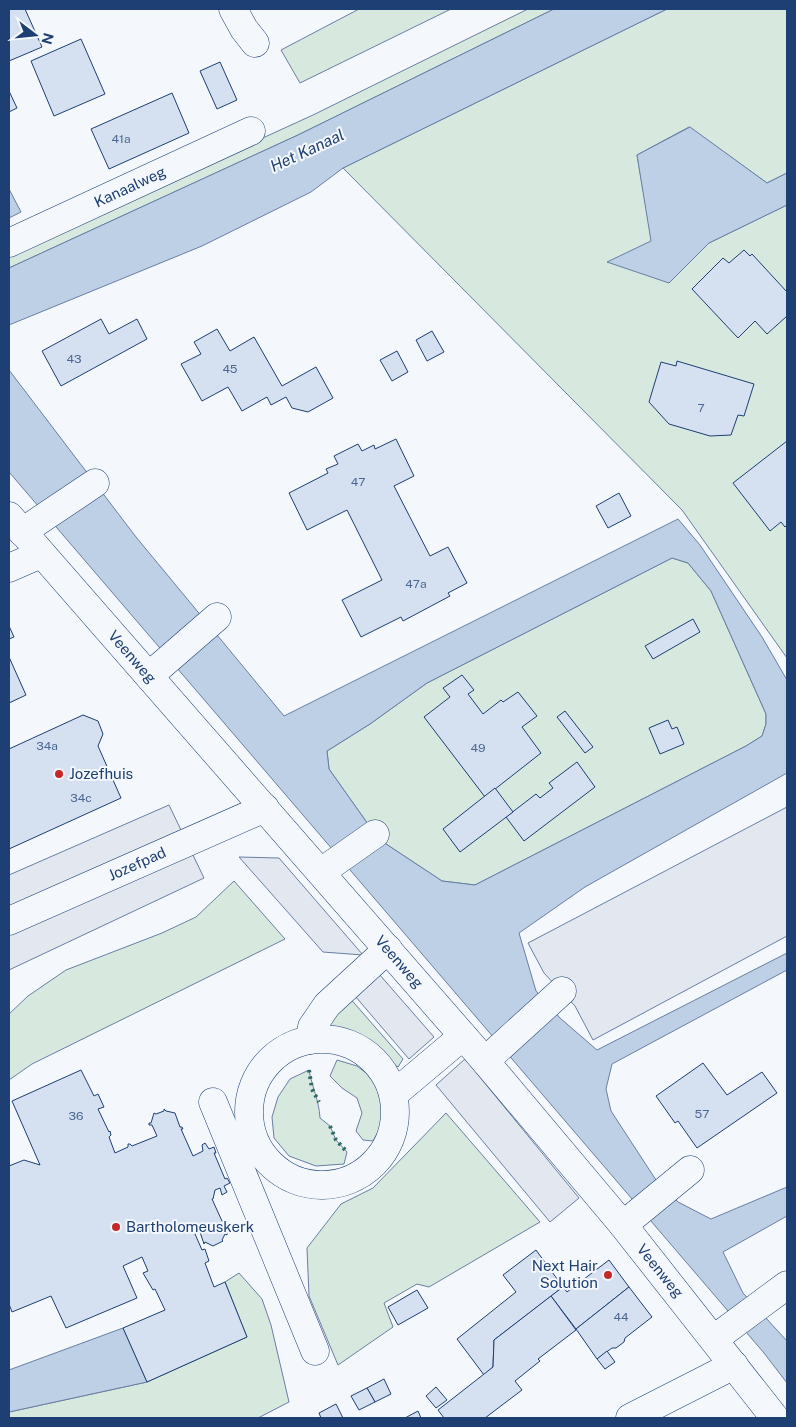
<svg xmlns="http://www.w3.org/2000/svg" width="796" height="1427" font-family="'Public Sans',sans-serif">
  <style>
    .green { fill: #d7e8df; stroke: #687fa3 }
    .parking { fill: #e3e8f0; stroke: #687fa3 }
    .water { fill: #bed0e5; stroke: #687fa3; fill-rule: evenodd }
    .building { fill: #d5e0f0; stroke: #1d3f73 }
    .lines { fill: none; stroke-linecap: round; stroke-linejoin: round }
    .minor-casing { stroke: #1d3f73; stroke-width: 29 }
    .minor { stroke: #f4f7fb; stroke-width: 28 }
    .hedge { stroke: #2c6c60; stroke-width: 4; stroke-dasharray: 2.5 4; stroke-linecap: butt }
    .poi-dot { fill: #c62828; stroke: #f4f7fb; stroke-width: 2 }
    .labels { text-anchor: middle; stroke-width: 4; stroke-linejoin: round; paint-order: stroke }
    .number-label { font-size: 12px; fill: #4b6792 }
    .street-label { font-size: 15px; fill: #1d3f73; stroke: #f4f7fb }
    .poi-label { font-size: 15px; fill: #1d3f73; stroke: #f4f7fb; text-anchor: start }
    .water-label { font-size: 16px; font-style: italic; fill: #1d3f73; stroke: #f4f7fb }
  </style>
  <rect width="100%" height="100%" fill="#f4f7fb"/>
  <g class="green">
    <polygon points="359,9 451,9 300,83 281,50"/>
    <polygon points="528,9 554,9 298,135 9,268 9,254 313,115"/>
    <polygon points="667,9 787,9 787,173 767,183 689,127 637,155 652,241 669,283 709,243 787,205 787,658 682,510 343,168"/>
    <polygon points="672,558 688,563 711,591 766,714 766,724 762,736 746,746 475,885 442,881 383,842 375,834 329,769 327,751 370,724 427,683"/>
    <polygon points="234,881 285,939 32,1064 9,1080 9,1014 28,996 66,970 162,933 196,917"/>
    <path d="M348,996L403,1059L398,1067C377,1053 356,1039 331,1034L326,1022Z"/>
    <polygon points="337,1060 357,1066 378,1082 388,1105 382,1125 373,1141 363,1140 356,1131 362,1113 357,1098 342,1088 330,1076"/>
    <path d="M309,1070C312,1087 319,1100 320,1118L330,1126L336,1140L347,1152L344,1164L316,1166L289,1156L274,1138L272,1117L278,1097L290,1079Z"/>
    <polygon points="446,1113 540,1222 429,1287 417,1284 384,1303 393,1327 338,1365 309,1296 307,1248 341,1204 373,1188"/>
    <polygon points="239,1273 262,1299 271,1325 289,1402 258,1418 9,1418 9,1412 147,1382 247,1337 225,1282"/>
  </g>
  <g class="parking">
    <polygon points="169,805 204,878 9,970 9,875"/>
    <polygon points="787,807 787,936 593,1040 575,1006 544,973 528,943"/>
    <polygon points="239,857 279,858 363,955 323,952"/>
    <polygon points="379,974 434,1037 409,1059 355,996"/>
    <polygon points="465,1059 579,1198 550,1222 436,1085"/>
  </g>
  <g class="water">
    <polygon points="554,9 667,9 343,168 311,192 202,246 9,325 9,268 298,135"/>
    <polygon points="690,127 767,183 787,173 787,205 709,243 669,283 607,262 651,241 637,155"/>
    <polygon points="9,189 21,212 9,218"/>
    <path d="M9,370L136,537L284,716L678,519L700,545L762,637L787,680V773L585,887L519,933L536,991L560,1018L597,1050L787,953V970L612,1064L606,1089L611,1111L656,1180L678,1202L711,1219L787,1187V1216L723,1252L743,1293L787,1341V1383L764,1353L9,472ZM672,558L688,563L711,591L766,714V724L762,736L746,746L475,885L442,881L383,842L375,834L329,769L327,751L370,724L427,683Z"/>
    <polygon points="123,1328 147,1382 9,1412 9,1370"/>
  </g>
  <g class="building">
    <polygon points="9,9 25,9 42,47 9,61"/>
    <polygon points="81,39 105,94 54,116 31,61"/>
    <polygon points="220,62 237,100 217,109 200,71"/>
    <polygon points="9,91 17,108 9,112"/>
    <polygon points="172,93 189,133 109,169 91,129"/>
    <polygon points="744,250 750,256 752,254 787,292 787,316 767,334 755,321 738,338 692,289 723,258 729,263"/>
    <polygon points="101,319 109,334 137,319 147,339 61,386 42,351"/>
    <polygon points="217,329 230,351 254,337 282,386 316,367 333,398 308,412 292,408 286,397 271,405 267,397 242,411 228,387 202,401 181,364 201,354 194,342"/>
    <polygon points="432,331 444,352 427,361 416,340"/>
    <polygon points="397,351 408,372 392,381 380,360"/>
    <polygon points="677,361 754,384 744,416 738,415 731,435 710,436 669,424 649,402 661,362 676,366"/>
    <polygon points="396,439 414,476 394,486 430,556 448,547 467,583 448,593 450,596 403,621 401,617 361,637 342,600 382,580 347,510 307,530 289,493 328,473 326,469 338,464 334,456 358,444 362,451 374,445 375,449"/>
    <polygon points="787,441 787,525 785,527 781,522 770,531 733,483"/>
    <polygon points="619,493 631,516 608,528 596,506"/>
    <polygon points="693,619 700,632 653,659 645,646"/>
    <polygon points="9,626 14,637 9,639"/>
    <polygon points="9,657 26,695 9,703"/>
    <polygon points="462,675 474,690 468,694 483,714 501,700 503,702 518,692 537,716 522,727 541,753 485,797 424,717 450,697 443,688"/>
    <polygon points="565,711 593,747 585,753 557,717"/>
    <polygon points="83,715 98,721 103,734 98,746 121,798 9,849 9,749"/>
    <polygon points="668,720 672,729 677,727 684,744 660,754 649,728"/>
    <polygon points="577,762 595,787 524,841 506,817 536,794 540,798 553,788 549,783"/>
    <polygon points="495,788 513,812 460,852 443,829"/>
    <polygon points="703,1063 727,1095 762,1072 777,1093 697,1148 678,1121 675,1123 656,1096"/>
    <polygon points="81,1070 94,1096 98,1094 104,1107 98,1109 109,1132 110,1131 111,1135 109,1137 115,1153 128,1147 128,1144 130,1144 132,1146 157,1136 152,1125 149,1125 149,1123 151,1123 154,1113 156,1114 164,1111 164,1109 166,1111 175,1113 180,1127 182,1127 183,1129 181,1129 193,1156 203,1151 202,1145 205,1143 209,1149 214,1147 216,1153 214,1153 225,1179 227,1178 230,1183 224,1186 227,1192 222,1195 220,1188 215,1190 213,1199 212,1199 222,1221 224,1221 225,1224 223,1224 227,1232 227,1235 225,1234 222,1240 223,1241 213,1246 205,1242 204,1244 200,1232 195,1234 202,1250 205,1249 209,1261 205,1263 214,1287 225,1282 247,1337 147,1382 123,1328 165,1310 155,1289 153,1290 143,1273 148,1271 142,1257 123,1266 137,1298 66,1328 51,1296 12,1312 9,1304 9,1166 24,1160 40,1165 12,1101"/>
    <polygon points="536,1250 563,1287 494,1340 493,1367 484,1375 457,1339 516,1292 503,1275"/>
    <polygon points="609,1260 629,1287 576,1329 551,1296 563,1287 567,1292"/>
    <polygon points="629,1287 652,1317 625,1338 624,1342 616,1348 612,1348 597,1359 576,1329"/>
    <polygon points="417,1290 428,1308 398,1325 388,1307"/>
    <polygon points="551,1296 576,1330 538,1359 540,1361 515,1381 522,1390 485,1418 444,1418 438,1410 493,1367 494,1340"/>
    <polygon points="607,1351 615,1362 605,1369 597,1359"/>
    <polygon points="384,1379 391,1394 375,1402 367,1388"/>
    <polygon points="436,1387 447,1400 436,1408 426,1396"/>
    <polygon points="367,1388 375,1402 359,1410 351,1396"/>
    <polygon points="336,1404 343,1418 321,1418 319,1413"/>
    <polygon points="418,1411 421,1418 405,1418"/>
  </g>
  <g class="lines">
    <g class="minor-casing">
      <g id="minor">
        <polyline points="233,9 244,29 255,43"/>
        <polyline points="9,243 251,131"/>
        <polyline points="9,516 485,1061 623,1225 775,1418"/>
        <polyline points="22,532 95,483"/>
        <polyline points="9,568 41,554"/>
        <polyline points="149,676 217,617"/>
        <polyline points="321,872 375,834"/>
        <polyline points="9,921 265,808"/>
        <circle cx="322" cy="1112" r="73"/>
        <polyline points="310,1040 312,1027 327,1005 388,949"/>
        <polyline points="485,1061 562,991"/>
        <polyline points="394,1094 463,1036"/>
        <polyline points="213,1102 315,1351"/>
        <polyline points="623,1225 690,1170"/>
        <polyline points="714,1339 787,1285"/>
        <polyline points="630,1418 734,1365"/>
      </g>
    </g>
    <use href="#minor" class="minor"/>
    <g class="hedge">
      <polyline points="309,1070 312,1089 319,1102"/>
      <polyline points="330,1126 336,1140 347,1152"/>
    </g>
  </g>
  <g class="poi-dot">
    <circle cx="59" cy="774" r="5"/>
    <circle cx="116" cy="1227" r="5"/>
    <circle cx="608" cy="1275" r="5"/>
  </g>
  <g class="labels">
    <g class="number-label">
      <text x="121" y="143">41a</text>
      <text x="74" y="363">43</text>
      <text x="230" y="373">45</text>
      <text x="701" y="412">7</text>
      <text x="358" y="486">47</text>
      <text x="416" y="588">47a</text>
      <text x="47" y="750">34a</text>
      <text x="478" y="752">49</text>
      <text x="81" y="802">34c</text>
      <text x="702" y="1118">57</text>
      <text x="76" y="1120">36</text>
      <text x="621" y="1321">44</text>
    </g>
    <g class="street-label">
      <text transform="translate(130 187) rotate(-25)" y="5">Kanaalweg</text>
      <text transform="translate(132 657) rotate(49)" y="5">Veenweg</text>
      <text transform="translate(137 864) rotate(-24)" y="5">Jozefpad</text>
      <text transform="translate(399 962) rotate(49)" y="5">Veenweg</text>
      <text transform="translate(660 1271) rotate(51)" y="5">Veenweg</text>
    </g>
    <g class="poi-label">
      <text x="69" y="779">Jozefhuis</text>
      <text x="126" y="1232">Bartholomeuskerk</text>
      <text x="598" y="1271" text-anchor="end">Next Hair<tspan x="598" dy="17">Solution</tspan></text>
    </g>
    <g class="water-label">
      <text transform="translate(307 150) rotate(-25)" y="6">Het Kanaal</text>
    </g>
  </g>
  <rect width="796" height="1427" fill="none" stroke="#1d3f73" stroke-width="20"/>
  <g transform="translate(35 35) rotate(106)" stroke="#f4f7fb" stroke-width="4" paint-order="stroke">
  <path d="M0-4L9 19L0 12L-9 19Z" fill="#1d3f73"/>
  <text y="-8" font-size="14" font-weight="bold" text-anchor="middle" fill="#1d3f73">N</text>
  </g>
</svg>
